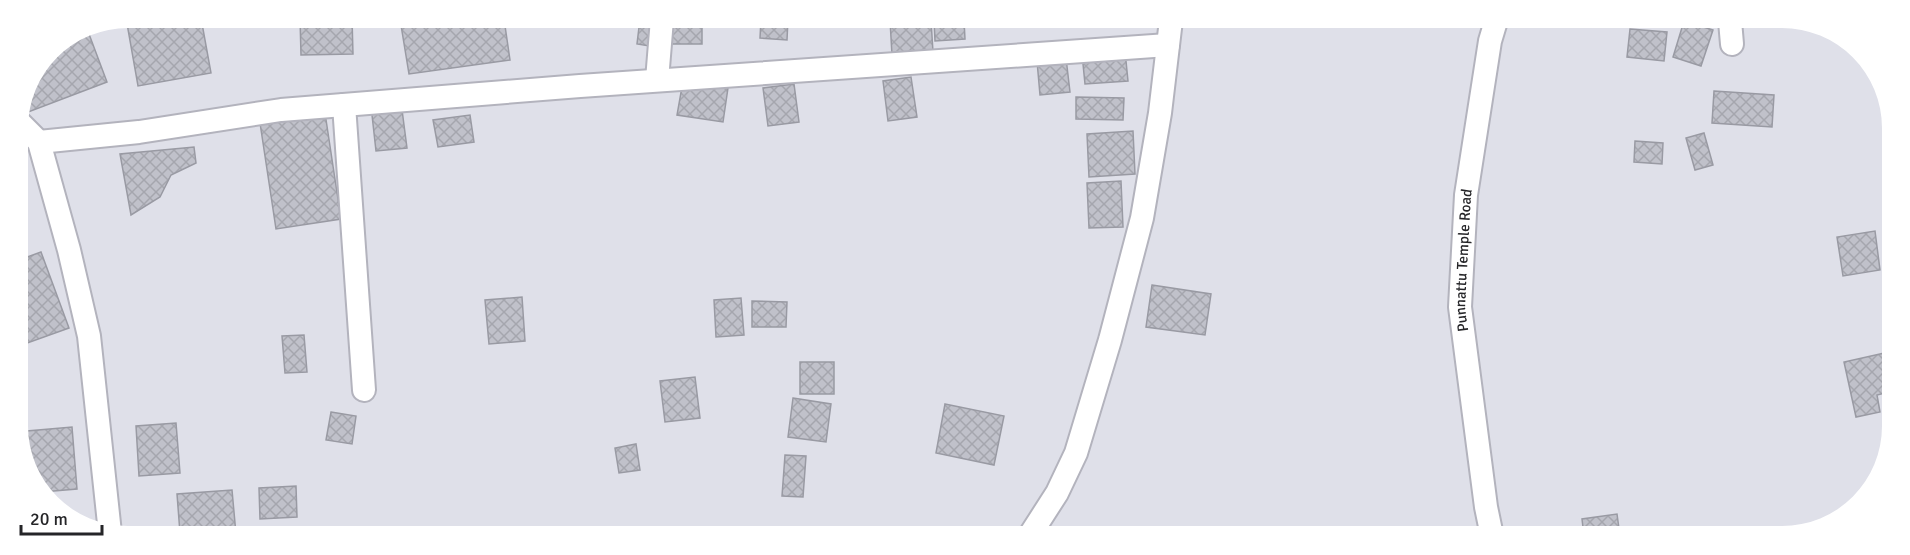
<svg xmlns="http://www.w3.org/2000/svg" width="1910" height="555" font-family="Signika,sans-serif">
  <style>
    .building { fill: url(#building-cross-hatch); stroke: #999aa3; stroke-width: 1.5 }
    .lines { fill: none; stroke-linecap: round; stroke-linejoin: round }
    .street-casing { stroke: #b3b3bd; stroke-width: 26 }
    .street { stroke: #fff; stroke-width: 22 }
    .labels { text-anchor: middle; stroke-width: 5; stroke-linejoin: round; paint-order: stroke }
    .street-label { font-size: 15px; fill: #252528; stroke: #fff }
  </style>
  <defs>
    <pattern id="building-cross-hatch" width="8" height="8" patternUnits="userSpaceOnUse" patternTransform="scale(1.5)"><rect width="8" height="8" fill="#c0c1ca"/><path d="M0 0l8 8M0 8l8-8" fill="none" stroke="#a5a6ae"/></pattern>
  </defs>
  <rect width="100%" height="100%" fill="#dfe0e9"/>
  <g class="building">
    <polygon points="126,18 201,18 211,73 138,86"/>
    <polygon points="300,18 352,18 353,54 301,55"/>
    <polygon points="400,19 504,19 510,60 409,74"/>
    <polygon points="640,19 658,19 655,47 637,44"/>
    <rect x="669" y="19" width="33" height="25"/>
    <polygon points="761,19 788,19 787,40 760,38"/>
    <polygon points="890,20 931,20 933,52 892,55"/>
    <polygon points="934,20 964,20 965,39 935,41"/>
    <polygon points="1684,21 1713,30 1701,66 1673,57"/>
    <polygon points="86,26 107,82 23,114 50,50"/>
    <polygon points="1630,29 1667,32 1664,61 1627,57"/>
    <polygon points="1125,51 1128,81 1085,84 1082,54"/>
    <polygon points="1066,58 1070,92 1040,95 1037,61"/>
    <polygon points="911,77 917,117 888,121 883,81"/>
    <polygon points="683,81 728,88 723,122 677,115"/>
    <polygon points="794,84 799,122 768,126 763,88"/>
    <polygon points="1714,91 1774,95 1772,127 1712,123"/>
    <polygon points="1076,97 1124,98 1123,120 1076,119"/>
    <polygon points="401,102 407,148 376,151 371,106"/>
    <polygon points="325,113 341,219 276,229 260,123"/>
    <polygon points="470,115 474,142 438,147 433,120"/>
    <polygon points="1133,131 1135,174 1089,177 1087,134"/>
    <polygon points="1704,133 1713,165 1695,170 1686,138"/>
    <polygon points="1635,141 1663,143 1662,164 1634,162"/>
    <polygon points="194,147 196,163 171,175 160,197 131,215 120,154"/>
    <polygon points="1121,181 1123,227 1089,228 1087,183"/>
    <polygon points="1875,231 1880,270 1843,276 1837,237"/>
    <polygon points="41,252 69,328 19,346 19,260"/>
    <polygon points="1152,285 1211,294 1205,335 1146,327"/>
    <polygon points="522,297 525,341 489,344 485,300"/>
    <polygon points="741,298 744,335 716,337 714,300"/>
    <polygon points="752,301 787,302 786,327 752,327"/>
    <polygon points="304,335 307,372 285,373 282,336"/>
    <polygon points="1889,352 1889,392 1877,395 1880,412 1856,417 1844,362"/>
    <rect x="800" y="362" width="34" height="32"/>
    <polygon points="695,377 700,418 665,422 660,381"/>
    <polygon points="793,398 831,404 826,442 788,437"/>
    <polygon points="945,404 1004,416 994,465 936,453"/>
    <polygon points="331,412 356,416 352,444 326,440"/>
    <polygon points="176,423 180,473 139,476 136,426"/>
    <polygon points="72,427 77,489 42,492 31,470 27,431"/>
    <polygon points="636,444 640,470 619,473 615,448"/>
    <polygon points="785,455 806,456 803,497 782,496"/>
    <polygon points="296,486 297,517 260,519 259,488"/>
    <polygon points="232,490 236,534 180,533 177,494"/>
    <polygon points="1617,514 1620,536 1584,536 1582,519"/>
    <polygon points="864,528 910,535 863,535"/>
  </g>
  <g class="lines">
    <g class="street-casing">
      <g id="street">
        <polyline points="1730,21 1732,44"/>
        <polyline points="657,80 662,19"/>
        <polyline points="344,105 364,390"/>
        <polyline points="18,121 39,142 69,250 89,336 110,533"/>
        <polyline points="39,142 139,132 281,110 580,86 1168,45"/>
        <polyline points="1030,535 1057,493 1076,453 1110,340 1142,218 1160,113 1171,20"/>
        <path id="s1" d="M1492,536L1486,507L1460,307L1466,195L1490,41L1496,21"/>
      </g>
    </g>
    <use href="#street" class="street"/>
  </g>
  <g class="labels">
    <g class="street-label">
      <text dy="5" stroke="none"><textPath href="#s1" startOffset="278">Punnattu Temple Road</textPath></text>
    </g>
  </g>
  <path d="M0 0H1910V555H0ZM128 28H1782A100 100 0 0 1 1882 128V426A100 100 0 0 1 1782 526H128A100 100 0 0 1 28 426V128A100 100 0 0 1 128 28Z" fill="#fff" fill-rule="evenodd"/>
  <path d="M21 525v9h81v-9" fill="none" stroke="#252528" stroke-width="3"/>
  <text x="30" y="525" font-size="18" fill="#252528" stroke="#ffffff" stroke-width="4.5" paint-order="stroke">20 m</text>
</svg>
